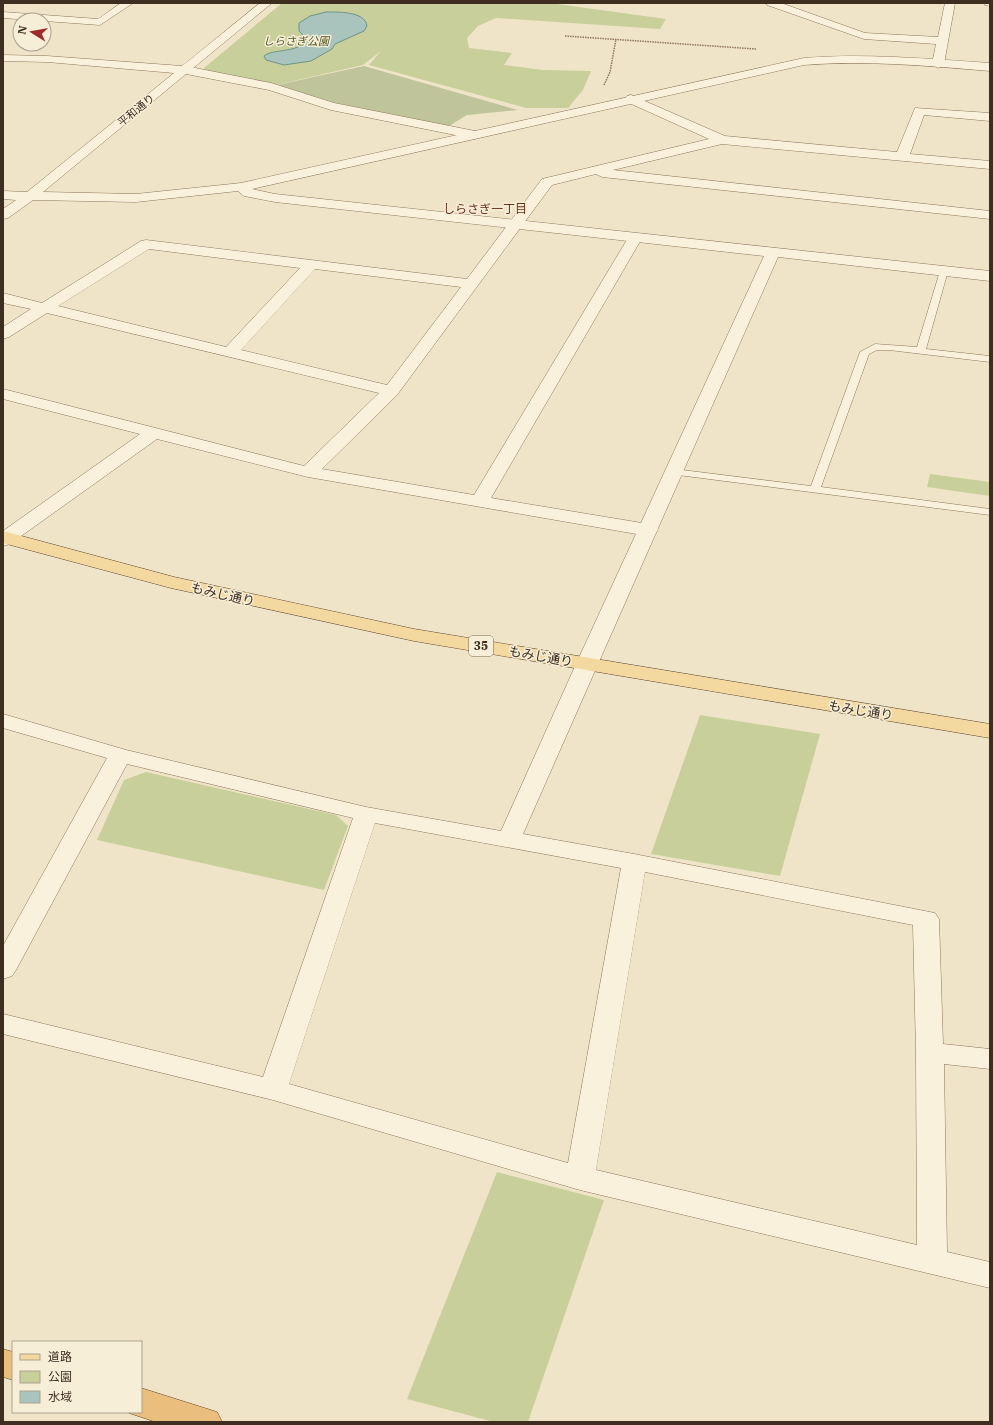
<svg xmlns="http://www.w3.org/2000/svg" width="993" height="1425" font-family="'IBM Plex Serif','Noto Sans JP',serif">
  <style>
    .green { fill: #c9cf9b }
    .cemetery { fill: #bfc49a }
    .water { fill: #a9c4bc; stroke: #6f938a }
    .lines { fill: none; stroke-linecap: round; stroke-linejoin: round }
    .service-casing { stroke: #8d765c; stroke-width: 1 }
    .minor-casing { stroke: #8d765c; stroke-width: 1 }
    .tertiary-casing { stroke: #8d765c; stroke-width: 1 }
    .primary-casing { stroke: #5b4430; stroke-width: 1 }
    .trunk-casing { stroke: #5b4430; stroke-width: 1 }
    .path { stroke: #8d765c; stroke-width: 1.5; stroke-dasharray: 1.5 1; stroke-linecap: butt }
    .service { fill: #faf1dc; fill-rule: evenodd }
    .minor { fill: #faf1dc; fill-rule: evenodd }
    .tertiary { fill: #faf1dc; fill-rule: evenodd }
    .primary { fill: #f3d9a0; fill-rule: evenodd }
    .trunk { fill: #eabe7c; fill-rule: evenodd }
    .labels { text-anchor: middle; stroke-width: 3; stroke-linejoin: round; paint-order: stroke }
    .far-park-label { font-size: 11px; font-style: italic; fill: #4d5a26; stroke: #f7eed8 }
    .far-street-label { font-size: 11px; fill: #3d2e20; stroke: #f7eed8 }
    .far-neighbourhood-label { font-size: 12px; fill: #6b2e1e; stroke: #f7eed8 }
    .shield { fill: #f7eed8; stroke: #756857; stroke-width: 1 }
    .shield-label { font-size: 12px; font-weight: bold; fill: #3d2e20 }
    .street-label { font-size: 13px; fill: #3d2e20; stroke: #f7eed8 }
  </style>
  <rect width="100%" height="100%" fill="#f0e4c8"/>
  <g class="green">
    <polygon points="282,3 550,3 666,19 660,29 496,18 478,26 467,38 469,48 512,53 504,65 543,70 591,71 583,90 568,108 526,108 369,65 381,51 363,65 276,85 206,71 204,68"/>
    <polygon points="930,474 990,482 990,496 927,487"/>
    <polygon points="700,715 820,734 780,876 651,854"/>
    <polygon points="146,772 336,815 348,826 324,890 97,840 124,780"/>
    <polygon points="497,1172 604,1200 528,1422 494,1422 407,1399"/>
  </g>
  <polygon class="cemetery" points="364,66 518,110 467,115 449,126 336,103 277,85"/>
  <path class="water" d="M326,12C338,12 365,11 367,26L364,31L335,44L332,49L311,61L284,65L266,60L264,56L267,54C280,49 300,52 307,39L299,31V23L310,16Z"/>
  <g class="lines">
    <g class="service-casing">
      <polygon id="service" points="944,268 948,271 926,349 990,356 990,362 889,350 877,350 869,354 821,487 990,509 990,515 670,474 669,472 670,470 674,469 811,486 860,352 875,344 917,347 940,271"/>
    </g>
    <g class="minor-casing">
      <g id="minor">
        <polygon points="121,3 133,3 100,25 3,18 3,12 98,19"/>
        <polygon points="766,3 781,3 865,33 938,37 945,3 955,3 944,64 938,68 932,64 936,44 864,39 767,5"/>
        <polygon points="984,3 990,3 990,6 985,5"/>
        <polygon points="185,66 271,83 334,103 475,131 481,135 475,139 331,110 269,90 181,73 179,70 181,67"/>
        <path d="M631,95L725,136L897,152L915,108L990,113V121L924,115L910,154L990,161V169L722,144L613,170L990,211V219L602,177L596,174L552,185L397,395L322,469L474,495L628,238L630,235H640L642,238L491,498L648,524L655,526L658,530L655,534L648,536L308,477L157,439L10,544L3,546V531L140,434L3,399V389L304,466L379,393L47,313L9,337L3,339V327L31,309L3,303V293L42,303L141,241L146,240L467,279L542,179L709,139L627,102L625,99L627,96ZM149,249L300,268L226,347L58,306ZM315,269L461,287L387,385L241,350Z"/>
        <path d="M587,658L595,659L598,664L523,834L634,854L935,913L939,919L943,1044L990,1049V1069L944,1064L947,1252L990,1262V1288L580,1190L273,1100L3,1034V1014L263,1077L353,818L127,764L16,970L12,976L3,979V946L107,758L3,728V714L126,750L366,807L501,831L576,664L579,659ZM375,823L621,868L568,1163L289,1084ZM645,872L913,925L916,1052L917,1245L596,1170Z"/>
      </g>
    </g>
    <g class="tertiary-casing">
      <path id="tertiary" d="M260,3H272L43,192L136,194L241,183L804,58C866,53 928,59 990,63V71C928,66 866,60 804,65L252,189L275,194L990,271V281L778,257L598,664L595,669L587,670L579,669L576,664L764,256L275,202L244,196L238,191L136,202L33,200L8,218L3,219V209L16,200L3,199V191L27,192L174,73L47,62L3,61V55L47,56L182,66Z"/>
    </g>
    <g class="primary-casing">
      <polygon id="primary" points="3,531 174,577 414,629 990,724 990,738 414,641 171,588 3,543"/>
    </g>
    <g class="trunk-casing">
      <g id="trunk">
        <polygon points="3,1349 13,1352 13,1380 3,1377"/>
        <polygon points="141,1388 217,1412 222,1422 156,1422 129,1413 141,1412"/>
      </g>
    </g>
    <g class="path">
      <polyline points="565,36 756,49"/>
      <polyline points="604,85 610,72 616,39"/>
    </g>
    <use href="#service" class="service"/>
    <use href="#minor" class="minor"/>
    <use href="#tertiary" class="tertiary"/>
    <use href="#primary" class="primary"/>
    <use href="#trunk" class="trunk"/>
  </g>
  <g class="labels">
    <g class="far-park-label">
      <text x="296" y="45">しらさぎ公園</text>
    </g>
    <g class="far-street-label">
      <text transform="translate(136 110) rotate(-39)" y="4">平和通り</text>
    </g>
    <g class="far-neighbourhood-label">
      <text x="485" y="213">しらさぎ一丁目</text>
    </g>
    <rect class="shield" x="469" y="636" width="24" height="20" rx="3"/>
    <g class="shield-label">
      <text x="481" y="650">35</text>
    </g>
    <g class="street-label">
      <text transform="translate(223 594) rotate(13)" y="5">もみじ通り</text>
      <text transform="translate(541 656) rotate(10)" y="5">もみじ通り</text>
      <text transform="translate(861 710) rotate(9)" y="5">もみじ通り</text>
    </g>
  </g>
  <rect width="993" height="1425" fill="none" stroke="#3d2e20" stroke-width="8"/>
  <rect x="12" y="1341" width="130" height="72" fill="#f7eed8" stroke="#ada18e"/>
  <rect x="20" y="1354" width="20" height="6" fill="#f3d9a0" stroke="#ada18e"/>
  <text x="48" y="1361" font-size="12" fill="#3d2e20">道路</text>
  <rect x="20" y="1371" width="20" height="12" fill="#c9cf9b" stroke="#ada18e"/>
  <text x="48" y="1381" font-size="12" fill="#3d2e20">公園</text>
  <rect x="20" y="1391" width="20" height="12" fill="#a9c4bc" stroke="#ada18e"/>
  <text x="48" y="1401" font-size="12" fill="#3d2e20">水域</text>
  <g transform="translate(32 32) rotate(281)"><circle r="19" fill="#f7eed8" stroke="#ada18e"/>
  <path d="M0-3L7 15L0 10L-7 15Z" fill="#9e2a2b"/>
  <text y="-6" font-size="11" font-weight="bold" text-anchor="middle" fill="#3d2e20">N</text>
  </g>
</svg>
